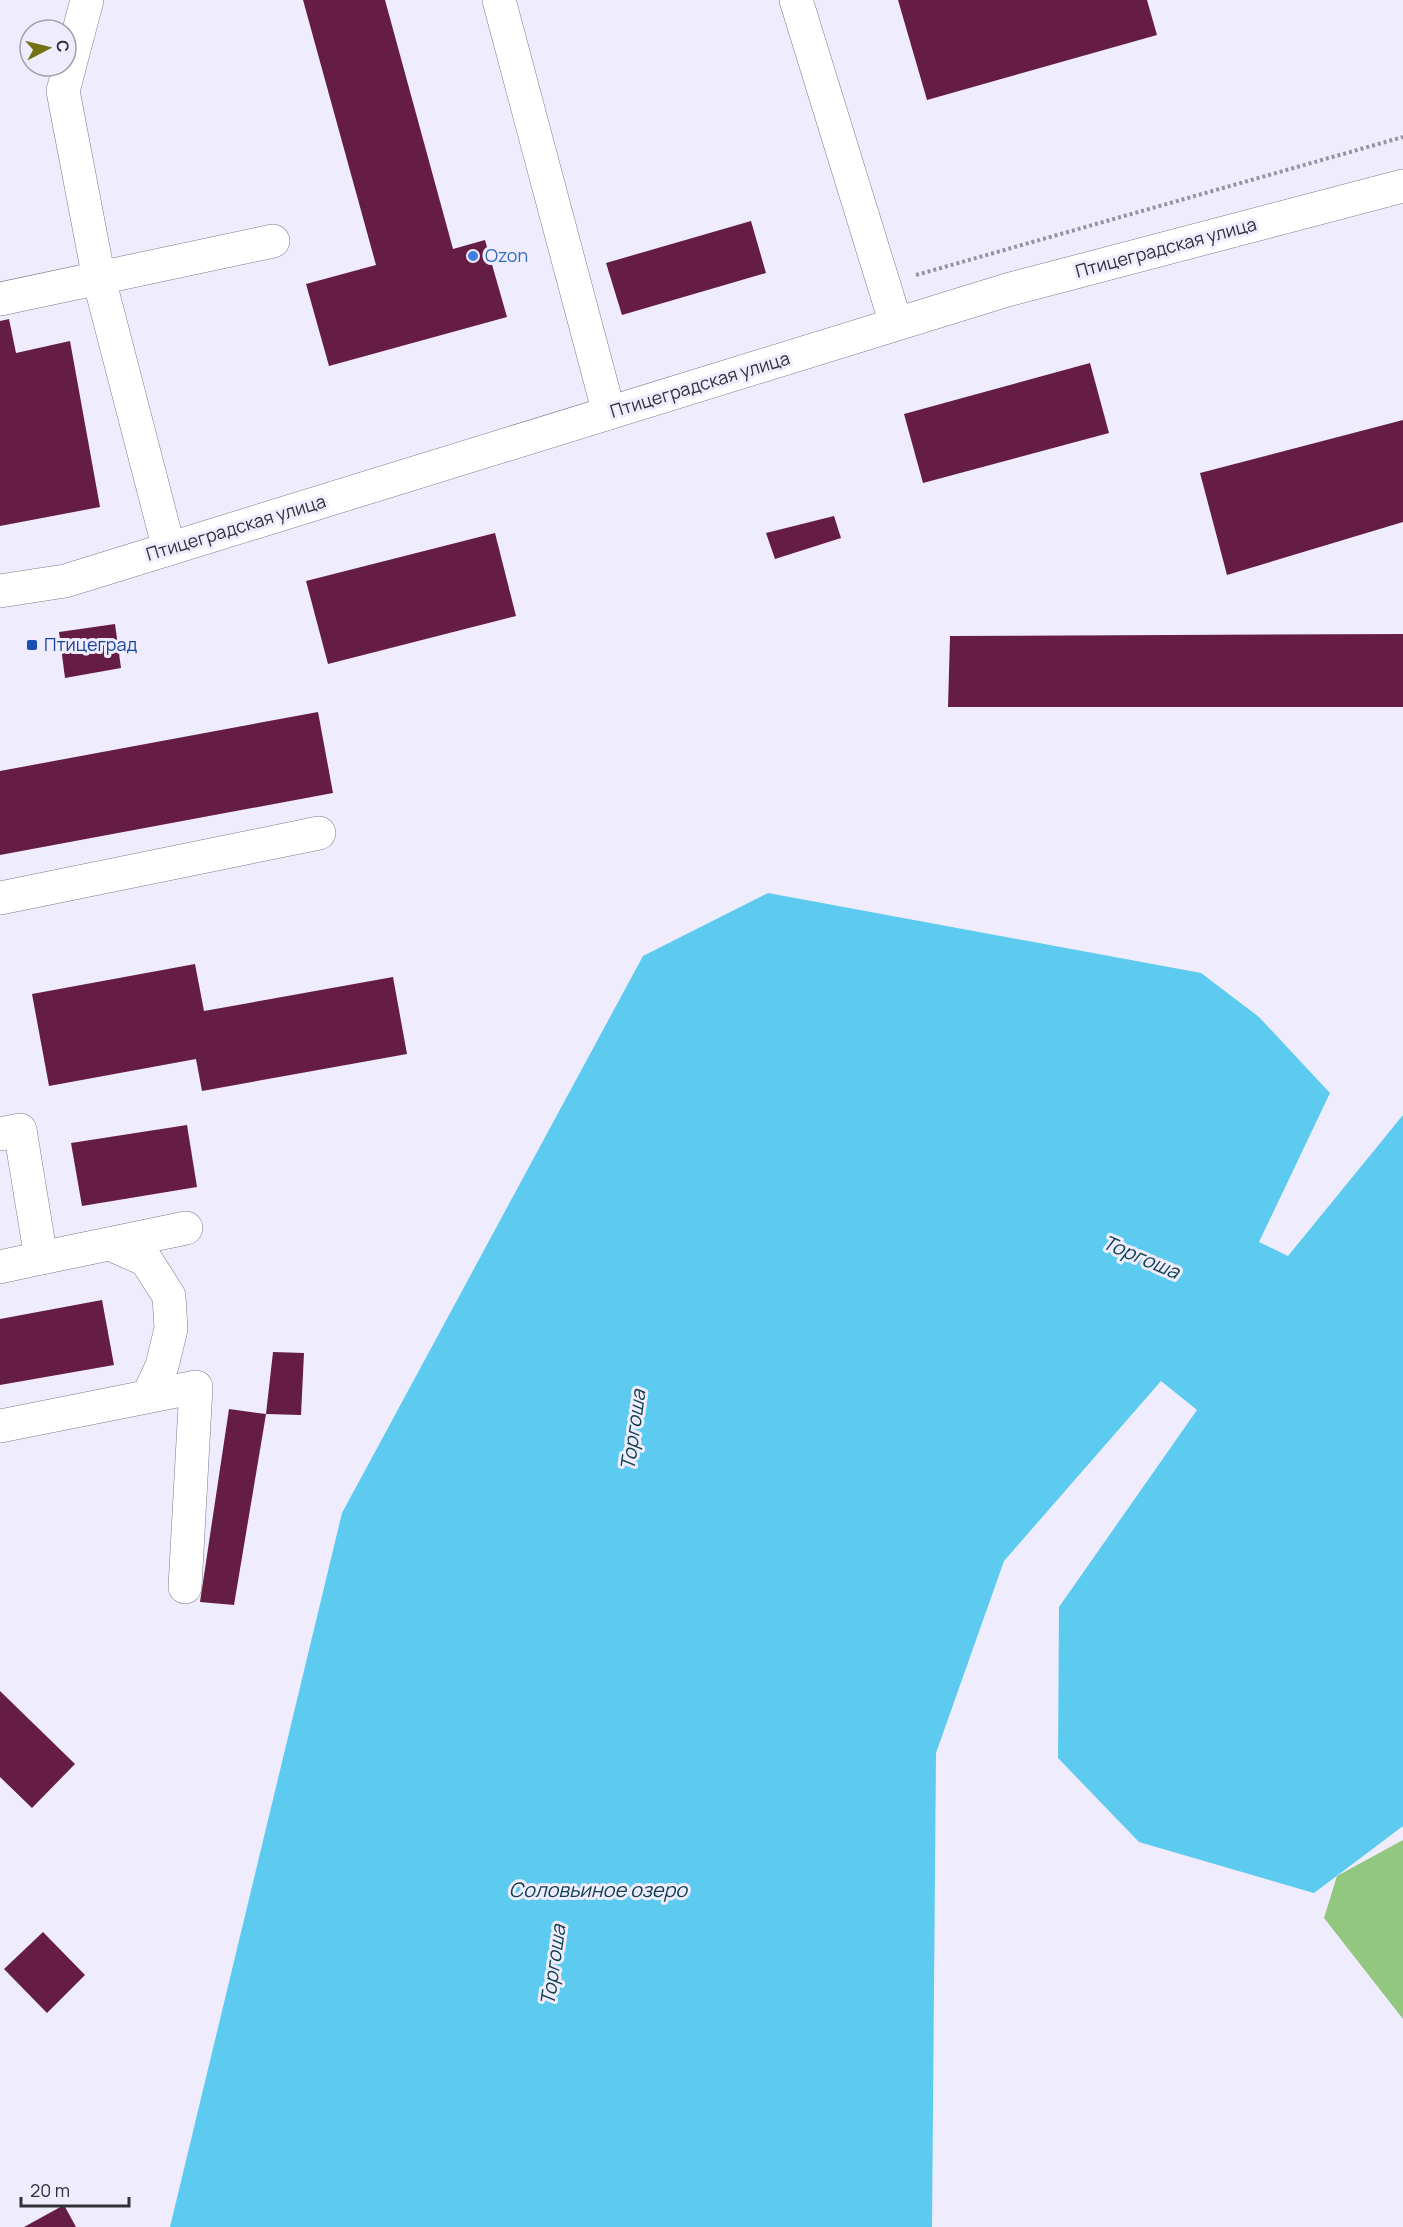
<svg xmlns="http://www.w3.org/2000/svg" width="1403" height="2227" font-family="Manrope,sans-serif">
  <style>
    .forest { fill: #92c77f }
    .water { fill: #5ccbef }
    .building { fill: #661d44 }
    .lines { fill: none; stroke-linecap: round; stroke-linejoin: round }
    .minor-casing { stroke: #7d7a8a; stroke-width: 34 }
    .path { stroke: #95939f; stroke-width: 4; stroke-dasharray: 3 3; stroke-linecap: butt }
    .minor { stroke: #fff; stroke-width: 33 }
    .shop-dot { fill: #3f7fe0; stroke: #efecfe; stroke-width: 2 }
    .transit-dot { fill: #1a4fb4; stroke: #efecfe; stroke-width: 2 }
    .labels { text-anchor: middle; stroke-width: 6; stroke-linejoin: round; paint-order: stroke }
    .street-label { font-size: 18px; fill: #323037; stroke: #efecfe }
    .shop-label { font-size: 18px; fill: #366cbe; stroke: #efecfe; text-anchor: start }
    .transit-label { font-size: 18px; fill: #164399; stroke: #efecfe; text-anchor: start }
    .water-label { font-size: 20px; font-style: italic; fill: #0f4150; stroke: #efecfe }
  </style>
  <rect width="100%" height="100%" fill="#efecfe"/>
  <polygon class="forest" points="1403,1840 1403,2019 1324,1918 1337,1876"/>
  <polygon class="water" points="768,893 1201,973 1259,1017 1330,1093 1259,1242 1288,1256 1403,1115 1403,1826 1314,1893 1139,1842 1058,1758 1059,1607 1197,1410 1161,1381 1004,1561 936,1753 932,2227 170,2227 342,1513 643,956"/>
  <g class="building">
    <polygon points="303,0 385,0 453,249 485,240 507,317 329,366 306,284 376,265"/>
    <polygon points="898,0 1147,0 1157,35 927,100"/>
    <polygon points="751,221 766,273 622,315 606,263"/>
    <polygon points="9,319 16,353 70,341 100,507 0,526 0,321"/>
    <polygon points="1090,363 1109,433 923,483 904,414"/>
    <polygon points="1403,420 1403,522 1227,575 1200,473"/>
    <polygon points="834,516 841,538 775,559 766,533"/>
    <polygon points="495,533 516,616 328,664 306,581"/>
    <polygon points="115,624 121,668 65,678 59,632"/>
    <polygon points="1403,634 1403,707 948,707 950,636"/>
    <polygon points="318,712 333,793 0,855 0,771"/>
    <polygon points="195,964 204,1011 393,977 407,1054 202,1091 196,1059 49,1086 32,994"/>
    <polygon points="187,1125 197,1187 82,1206 71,1143"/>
    <polygon points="102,1300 114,1365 0,1385 0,1319"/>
    <polygon points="273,1352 304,1353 301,1415 266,1414"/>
    <polygon points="229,1409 266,1414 234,1605 200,1602"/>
    <polygon points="0,1691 75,1764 32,1808 0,1777"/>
    <polygon points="43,1932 85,1975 47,2013 4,1969"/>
    <polygon points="64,2205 76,2227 24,2227"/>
  </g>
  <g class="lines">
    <g class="minor-casing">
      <g id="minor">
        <polyline points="87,0 63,91 99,279 169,549"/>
        <polyline points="499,0 609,413"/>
        <polyline points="796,0 896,324"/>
        <polyline points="0,299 273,241"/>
        <polyline points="0,591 65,581 1007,290 1403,186"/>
        <polyline points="0,898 319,833"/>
        <polyline points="0,1134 20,1130 41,1258 0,1267"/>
        <polyline points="110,1244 146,1260 169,1296 171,1329 162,1366 148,1396"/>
        <polyline points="41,1258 186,1228"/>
        <polyline points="0,1426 196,1387 185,1587"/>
      </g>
    </g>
    <polyline class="path" points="916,275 1403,137"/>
    <use href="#minor" class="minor"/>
  </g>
  <circle class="shop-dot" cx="473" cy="256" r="6"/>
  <rect class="transit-dot" x="26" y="639" width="12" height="12" rx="3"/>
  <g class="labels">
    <g class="street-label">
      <text transform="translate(1166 248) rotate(-15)" y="6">Птицеградская улица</text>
      <text transform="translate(700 385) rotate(-17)" y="6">Птицеградская улица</text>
      <text transform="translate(236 528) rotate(-17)" y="6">Птицеградская улица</text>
    </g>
    <g class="shop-label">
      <text x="485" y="262">Ozon</text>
    </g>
    <g class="transit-label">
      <text x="44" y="651">Птицеград</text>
    </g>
    <g class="water-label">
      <text transform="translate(1141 1257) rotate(23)" y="7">Торгоша</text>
      <text transform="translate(633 1430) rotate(-82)" y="7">Торгоша</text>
      <text x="598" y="1897">Соловьиное озеро</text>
      <text transform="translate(553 1965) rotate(-82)" y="7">Торгоша</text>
    </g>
  </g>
  <g transform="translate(48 48) rotate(83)"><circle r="28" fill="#efecfe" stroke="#a3a1ae" stroke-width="1.5"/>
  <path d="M0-4.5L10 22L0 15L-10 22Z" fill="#747113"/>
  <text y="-9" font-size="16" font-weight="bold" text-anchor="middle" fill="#323037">С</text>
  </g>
  <path d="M21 2197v9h108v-9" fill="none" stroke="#323037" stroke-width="3"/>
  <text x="30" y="2197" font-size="18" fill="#323037" stroke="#efecfe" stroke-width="4.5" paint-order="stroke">20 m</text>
</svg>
